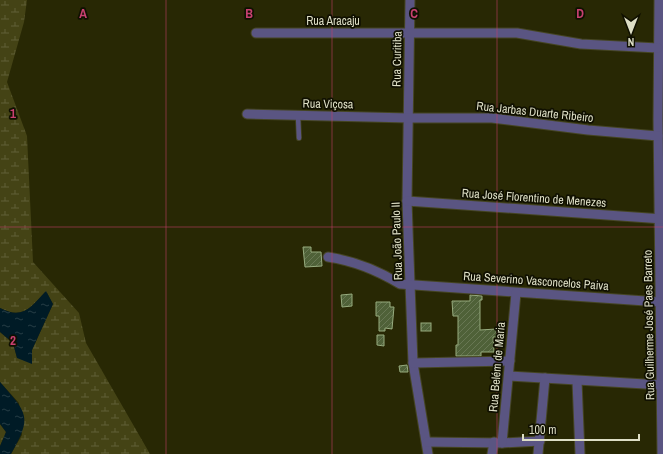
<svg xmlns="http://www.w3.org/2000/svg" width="663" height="454" font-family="'Archivo Narrow',sans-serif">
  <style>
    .wetland { fill: url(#wetland-marsh) }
    .water { fill: url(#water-ripples) }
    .building { fill: url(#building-hatch); stroke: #97ac7f }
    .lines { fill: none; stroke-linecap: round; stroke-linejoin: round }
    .lane-casing { stroke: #454523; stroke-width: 6 }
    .street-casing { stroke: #454523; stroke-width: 11 }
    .lane { stroke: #5a5582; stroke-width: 4.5 }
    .street { stroke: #5a5582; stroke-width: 9 }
    .grid { fill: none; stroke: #c84070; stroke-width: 1; stroke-opacity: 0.55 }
    .labels { text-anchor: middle; stroke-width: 3.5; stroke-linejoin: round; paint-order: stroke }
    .street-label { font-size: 12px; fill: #dedfc6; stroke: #101001 }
    .grid-label { font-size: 13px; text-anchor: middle; font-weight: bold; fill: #c84070; stroke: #101001; stroke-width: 3.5; stroke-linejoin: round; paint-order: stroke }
  </style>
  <defs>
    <pattern id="wetland-marsh" width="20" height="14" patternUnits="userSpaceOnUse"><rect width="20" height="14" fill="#444315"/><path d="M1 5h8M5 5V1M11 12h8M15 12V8" fill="none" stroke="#5f5e36"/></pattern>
    <pattern id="water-ripples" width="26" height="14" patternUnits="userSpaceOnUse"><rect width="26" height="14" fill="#001b26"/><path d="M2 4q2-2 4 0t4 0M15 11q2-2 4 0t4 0" fill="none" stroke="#253c44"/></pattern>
    <pattern id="building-hatch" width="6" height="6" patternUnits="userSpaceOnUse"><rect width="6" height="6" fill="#4f6138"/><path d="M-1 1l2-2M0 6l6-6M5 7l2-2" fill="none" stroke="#687753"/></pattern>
  </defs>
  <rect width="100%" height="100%" fill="#282804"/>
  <g class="wetland">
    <path d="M0,0H27L24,22L7,82L27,136L33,262L79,313L86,343L150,454H11L22,435L19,403L0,382V332L13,343L17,358L32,350L53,304L46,291C31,307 23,320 0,308Z"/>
    <polygon points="0,424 6,432 0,446"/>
  </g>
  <g class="water">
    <path d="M46,291L53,304L32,350V364L17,358L13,343L0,332V308C23,320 31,307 46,291Z"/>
    <path d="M0,382C27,413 33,416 11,454H0V446L6,432L0,424Z"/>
  </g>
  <g class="building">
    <polygon points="303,247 311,247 311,252 321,252 322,266 305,267"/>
    <polygon points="352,294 352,306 342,307 341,295"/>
    <polygon points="470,295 482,296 482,300 480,300 480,330 496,329 497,337 493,337 494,352 481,352 481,356 456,356 456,345 458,345 458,316 453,316 452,301 470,301"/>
    <polygon points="376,302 390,302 390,307 394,307 392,329 385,328 385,331 379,331 379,316 376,316"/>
    <rect x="421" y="323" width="10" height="8"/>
    <polygon points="377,335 384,335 384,346 377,345"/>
    <polygon points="407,365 408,372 400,372 399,366"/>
  </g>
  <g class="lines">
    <g class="lane-casing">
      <polyline id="lane" points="298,116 299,138"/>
    </g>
    <g class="street-casing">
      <g id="street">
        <polyline points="410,0 407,201 410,284 413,363 428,454"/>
        <polyline points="659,0 658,119 662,454"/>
        <polyline points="256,33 517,33 581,44 658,48"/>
        <polyline points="247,114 409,118 492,118 588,130 658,136"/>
        <polyline points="407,201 663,219"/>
        <path d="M328,257C355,261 377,270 400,284L660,302"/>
        <polyline points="413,363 510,361"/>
        <polyline points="509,376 662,385"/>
        <polyline points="577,381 580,454"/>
        <polyline points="427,442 502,443 540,441"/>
        <polyline points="502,443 516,293"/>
        <polyline points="492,454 494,442"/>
        <polyline points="538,454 545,378"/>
      </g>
    </g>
    <use href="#lane" class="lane"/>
    <use href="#street" class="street"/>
  </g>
  <path class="grid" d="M166,0V454M332,0V454M497,0V454M0,227H663"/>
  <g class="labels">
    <g class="street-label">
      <text x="333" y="25">Rua Aracaju</text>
      <text transform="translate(397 59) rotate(-89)" y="4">Rua Curitiba</text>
      <text transform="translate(328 104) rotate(1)" y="4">Rua Viçosa</text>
      <text transform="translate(535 112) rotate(6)" y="4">Rua Jarbas Duarte Ribeiro</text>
      <text transform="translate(534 198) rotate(4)" y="4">Rua José Florentino de Menezes</text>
      <text transform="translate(397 241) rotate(-92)" y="4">Rua João Paulo II</text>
      <text transform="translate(536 281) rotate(4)" y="4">Rua Severino Vasconcelos Paiva</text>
      <text transform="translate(649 325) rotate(-91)" y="4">Rua Guilherme José Paes Barreto</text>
      <text transform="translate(497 367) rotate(-85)" y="4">Rua Belém de Maria</text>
    </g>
  </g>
  <g class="grid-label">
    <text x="83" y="18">A</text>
    <text x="249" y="18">B</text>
    <text x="414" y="18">C</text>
    <text x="580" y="18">D</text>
    <text x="13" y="118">1</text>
    <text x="13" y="345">2</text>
  </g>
  <g transform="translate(631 32) rotate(180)" stroke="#101001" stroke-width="3" paint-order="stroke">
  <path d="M0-3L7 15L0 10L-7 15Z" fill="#dedfc6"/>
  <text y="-6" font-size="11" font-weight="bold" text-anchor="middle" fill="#dedfc6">N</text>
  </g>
  <path d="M523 434v6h116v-6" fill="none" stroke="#dedfc6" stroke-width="2"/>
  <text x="529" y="434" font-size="12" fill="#dedfc6" stroke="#101001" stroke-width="3" paint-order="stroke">100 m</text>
</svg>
